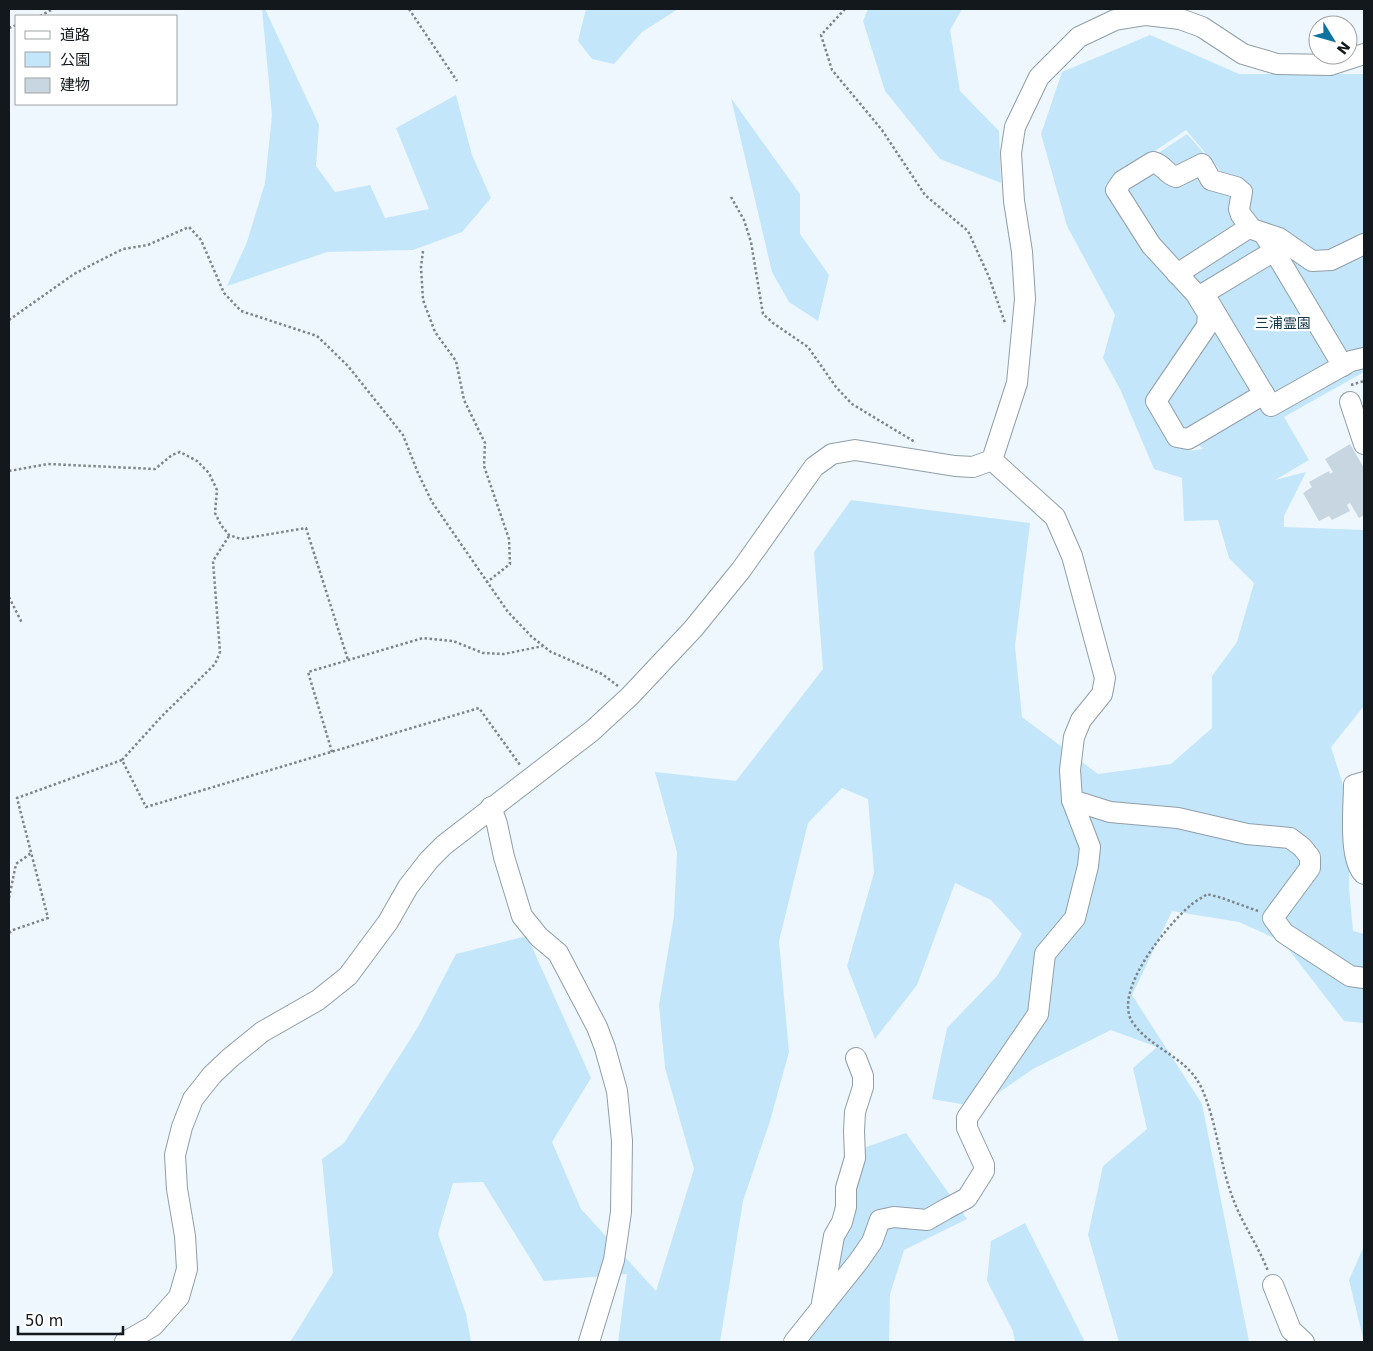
<svg xmlns="http://www.w3.org/2000/svg" width="1373" height="1351" font-family="'DejaVu Sans','Noto Sans JP',sans-serif">
  <style>
    .green { fill: #c4e6fb; fill-rule: evenodd }
    .building { fill: #c7d6e0 }
    .lines { fill: none; stroke-linecap: round; stroke-linejoin: round }
    .minor-casing { stroke: #909ea7; stroke-width: 22 }
    .path { stroke: #7d8589; stroke-width: 2.5; stroke-dasharray: 2.5 2.5; stroke-linecap: butt }
    .minor { stroke: #fff; stroke-width: 20 }
    .labels { text-anchor: middle; stroke-width: 4.5; stroke-linejoin: round; paint-order: stroke }
    .park-label { font-size: 14px; fill: #133649; stroke: #fff }
  </style>
  <rect width="100%" height="100%" fill="#edf7fd"/>
  <g class="green">
    <polygon points="262,9 265,9 319,125 316,166 335,192 370,185 385,218 429,209 396,128 456,95 472,155 491,198 462,232 413,250 327,252 227,286 247,242 265,183 272,115"/>
    <polygon points="586,9 678,9 642,32 614,64 592,59 578,41"/>
    <polygon points="868,9 962,9 950,30 960,91 999,131 1001,183 940,159 885,91 863,21"/>
    <path d="M1150,35L1239,74H1364V372L1284,417L1309,460L1275,480L1306,472L1284,516V527L1364,530V706L1331,747L1350,807L1349,888L1353,931L1364,934V1023L1344,1021L1283,942L1239,922L1172,911L1132,995L1202,1104L1249,1342H1119L1088,1235L1103,1166L1147,1129L1133,1068L1157,1047L1111,1030L1033,1069L978,1107L932,1099L947,1028L997,976L1022,934L991,900L955,883L917,985L875,1039L847,966L874,873L868,799L842,788L808,823L779,941L789,1052L770,1121L743,1201L720,1342H618L627,1274L544,1281L483,1182L453,1183L438,1234L466,1314L471,1342H290L333,1273L322,1159L344,1143L418,1027L456,954L527,936L591,1078L552,1142L581,1209L656,1291L694,1169L665,1068L659,1005L674,916L677,852L655,772L736,781L823,669L814,552L851,500L1030,523L1015,646L1022,717L1098,774L1171,764L1212,728V676L1237,642L1254,583L1229,558L1218,520L1184,521L1182,478L1154,469L1120,389L1103,358L1115,315L1067,226L1041,134L1062,72ZM1186,130L1233,186L1187,134L1107,187L1105,185ZM1162,412L1203,449L1190,451L1157,417Z"/>
    <polygon points="731,98 800,194 800,234 829,275 818,321 789,302 772,272"/>
    <polygon points="906,1133 967,1219 904,1250 890,1294 889,1342 807,1342 826,1312 852,1152"/>
    <polygon points="1025,1223 1085,1342 1015,1342 1013,1331 987,1281 991,1241"/>
    <polygon points="1364,1246 1364,1342 1349,1280"/>
  </g>
  <polygon class="building" points="1350,444 1364,468 1364,515 1359,518 1350,503 1347,505 1350,511 1332,520 1329,516 1319,521 1303,493 1312,487 1309,482 1329,471 1330,474 1333,472 1325,459"/>
  <g class="lines">
    <g class="minor-casing">
      <g id="minor">
        <polyline points="1264,234 1343,366"/>
        <path d="M1364,244L1331,260L1312,261L1279,238L1252,229L1241,215L1239,209L1242,192L1236,187L1211,180L1202,164L1176,177C1165,174 1165,165 1153,162L1122,181L1116,190L1151,245L1196,294L1208,314L1207,326L1156,401L1177,437L1188,439L1264,394L1271,406L1351,361L1364,358"/>
        <polyline points="1177,274 1250,227"/>
        <polyline points="1198,297 1274,251"/>
        <polyline points="1207,299 1264,394"/>
        <polyline points="1350,402 1364,444"/>
        <path d="M1364,782L1354,785C1354,806 1348,859 1364,874"/>
        <polyline points="1072,800 1110,812 1178,818 1247,834 1290,838 1302,847 1310,857 1310,868 1273,918 1284,933 1350,976 1364,978"/>
        <polyline points="491,807 497,824 504,857 522,916 539,937 558,953 597,1027 605,1048 617,1091 622,1141 621,1212 614,1260 589,1342"/>
        <polyline points="1273,1285 1291,1330 1304,1342"/>
        <polyline points="822,1303 834,1236 842,1222 846,1207 846,1188 855,1158 854,1131 855,1112 863,1087 863,1076 856,1058"/>
        <polyline points="125,1342 153,1326 179,1297 187,1269 185,1236 177,1189 175,1155 182,1127 193,1099 212,1075 230,1058 262,1032 318,1000 348,976 388,922 408,887 429,860 444,845 592,731 630,696 693,629 741,570 814,467 832,454 855,450 955,466 973,467 992,460 1017,383 1025,299 1022,252 1014,201 1011,153 1015,127 1039,77 1079,37 1115,20 1146,15 1180,19 1202,27 1243,54 1277,64 1330,65 1364,54"/>
        <polyline points="794,1342 858,1262 872,1242 880,1220 894,1217 927,1220 946,1209 967,1198 984,1171 984,1165 967,1128 967,1118 1038,1014 1045,954 1075,918 1088,866 1090,847 1072,800 1070,770 1074,737 1081,720 1102,694 1105,678 1072,556 1055,517 992,460"/>
      </g>
    </g>
    <g class="path">
      <polyline points="409,9 457,81"/>
      <polyline points="845,9 821,35 832,70 882,130 925,195 968,231 989,277 1005,323"/>
      <polyline points="40,16 53,9"/>
      <polyline points="9,28 16,25"/>
      <polyline points="731,197 744,220 751,242 763,314 773,323 808,347 836,387 852,404 915,442"/>
      <polyline points="423,251 421,267 423,300 435,332 456,361 464,400 485,443 484,466 509,539 510,564 487,582"/>
      <polyline points="9,320 74,274 99,261 123,249 148,245 189,227 201,240 224,293 241,311 317,336 348,366 403,435 418,473 432,502 508,612 532,637 551,652 602,674 618,686"/>
      <polyline points="1351,385 1364,381"/>
      <polyline points="9,471 48,464 155,469 172,455 180,452 197,461 209,473 217,490 215,513 221,525 229,535 241,539 306,528 348,660"/>
      <polyline points="9,597 22,623"/>
      <polyline points="332,752 308,672 423,638 453,641 483,653 504,654 543,646"/>
      <polyline points="122,760 162,716 215,664 220,652 213,561 229,536"/>
      <polyline points="9,898 16,864 31,853"/>
      <path d="M1258,911L1222,898L1207,894C1202,898 1195,901 1191,905C1168,924 1111,992 1133,1023C1151,1049 1187,1057 1201,1087C1217,1121 1219,1161 1232,1196C1241,1222 1258,1245 1268,1271"/>
      <polyline points="9,933 13,930 48,918 17,798 122,760 146,807 479,708 520,765"/>
    </g>
    <use href="#minor" class="minor"/>
  </g>
  <g class="labels">
    <g class="park-label">
      <text x="1283" y="328">三浦霊園</text>
    </g>
  </g>
  <rect width="1373" height="1351" fill="none" stroke="#12181b" stroke-width="20"/>
  <rect x="15" y="15" width="162" height="90" fill="#ffffff" stroke="#a0a3a4"/>
  <rect x="25" y="31" width="25" height="8" fill="#ffffff" stroke="#a0a3a4"/>
  <text x="60" y="40" font-size="15" fill="#12181b">道路</text>
  <rect x="25" y="52" width="25" height="15" fill="#c4e6fb" stroke="#a0a3a4"/>
  <text x="60" y="65" font-size="15" fill="#12181b">公園</text>
  <rect x="25" y="78" width="25" height="15" fill="#c7d6e0" stroke="#a0a3a4"/>
  <text x="60" y="90" font-size="15" fill="#12181b">建物</text>
  <g transform="translate(1333 40) rotate(127)"><circle r="24" fill="#ffffff" stroke="#a0a3a4"/>
  <path d="M0-4L9 19L0 12L-9 19Z" fill="#0f73a0"/>
  <text y="-8" font-size="14" font-weight="bold" text-anchor="middle" fill="#12181b">N</text>
  </g>
  <path d="M18 1326v8h105v-8" fill="none" stroke="#12181b" stroke-width="2.5"/>
  <text x="25" y="1326" font-size="15" fill="#12181b" stroke="#ffffff" stroke-width="4" paint-order="stroke">50 m</text>
</svg>
